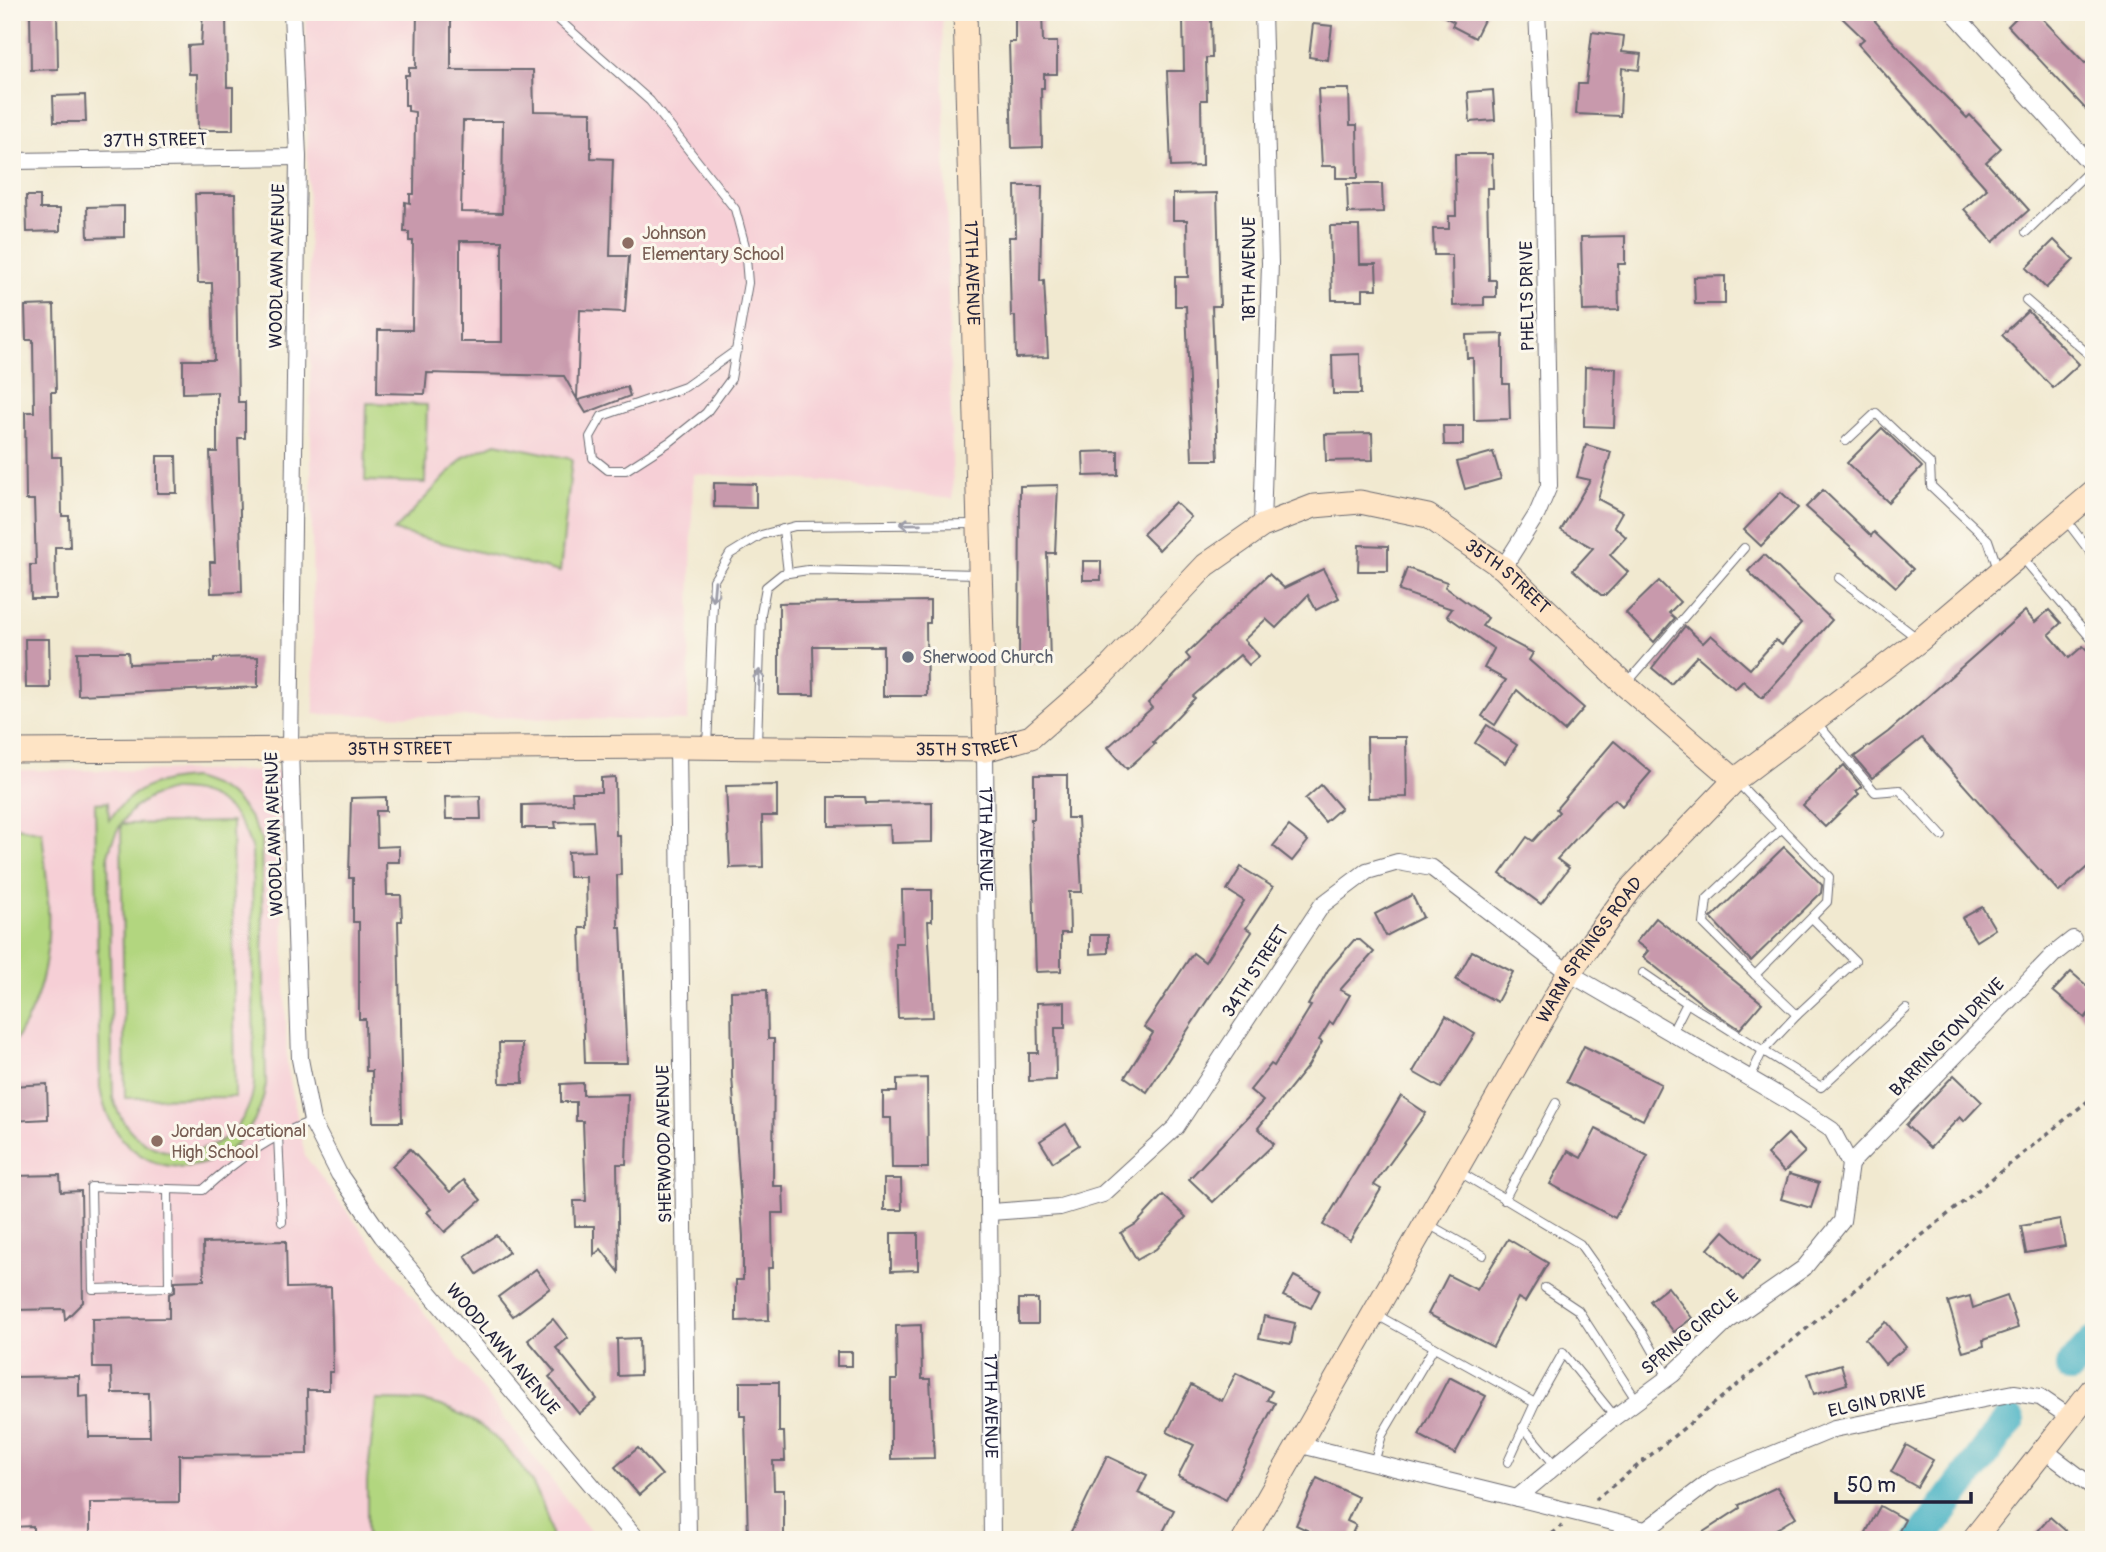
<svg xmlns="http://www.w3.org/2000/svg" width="2106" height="1552" font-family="Pangolin,sans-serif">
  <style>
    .built { fill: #f6cfd6 }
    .green { fill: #b2d67f; stroke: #6a7c5d; stroke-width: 2; fill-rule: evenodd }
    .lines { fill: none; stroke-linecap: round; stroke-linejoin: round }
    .river { stroke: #45b1c3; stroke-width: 32 }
    .building { fill: #c899ac; fill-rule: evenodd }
    .lane-casing { stroke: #6a686f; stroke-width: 10 }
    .street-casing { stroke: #6a686f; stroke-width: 18 }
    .secondary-casing { stroke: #6a686f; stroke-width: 25 }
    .path { stroke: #6a686f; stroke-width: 3.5; stroke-dasharray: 5 5; stroke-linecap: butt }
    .lane { stroke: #fff; stroke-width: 8 }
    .street { stroke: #fff; stroke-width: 16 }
    .secondary { stroke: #fee4c5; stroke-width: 23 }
    .oneway { stroke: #9c9ca7 }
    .education-dot { fill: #8d6e63; stroke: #fbf7ec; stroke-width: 2.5 }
    .worship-dot { fill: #6b7280; stroke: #fbf7ec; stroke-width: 2.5 }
    .labels { text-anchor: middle; stroke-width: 6; stroke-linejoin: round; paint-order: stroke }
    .street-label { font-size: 18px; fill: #22223b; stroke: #fbf7ec }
    .education-label { font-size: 18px; fill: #785e54; stroke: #fbf7ec; text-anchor: start }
    .worship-label { font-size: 18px; fill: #5b616d; stroke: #fbf7ec; text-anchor: start }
  </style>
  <rect width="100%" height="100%" fill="#fbf7ec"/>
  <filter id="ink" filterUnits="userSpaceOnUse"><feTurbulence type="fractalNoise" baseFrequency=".0143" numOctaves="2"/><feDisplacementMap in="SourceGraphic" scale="14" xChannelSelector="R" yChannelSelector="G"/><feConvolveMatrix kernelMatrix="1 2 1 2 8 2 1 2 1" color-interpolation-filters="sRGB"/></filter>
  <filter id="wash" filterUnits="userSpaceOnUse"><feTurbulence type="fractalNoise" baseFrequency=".00686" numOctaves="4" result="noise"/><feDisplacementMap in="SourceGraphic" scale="28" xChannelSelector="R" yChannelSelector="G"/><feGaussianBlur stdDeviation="1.57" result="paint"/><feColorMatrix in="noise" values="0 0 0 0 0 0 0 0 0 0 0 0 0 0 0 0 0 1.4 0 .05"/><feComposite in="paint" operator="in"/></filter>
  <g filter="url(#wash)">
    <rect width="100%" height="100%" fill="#f1e9d0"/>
    <g class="built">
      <polygon points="306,12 942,12 953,499 823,481 693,474 688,721 314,714"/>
      <polygon points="12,770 280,771 287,1065 305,1156 597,1540 12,1540"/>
    </g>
    <g class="green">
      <polygon points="367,403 427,405 425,483 365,481"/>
      <polygon points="496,443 572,459 560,572 394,531 464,457"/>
      <path d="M192,778C231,789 244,803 261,839L266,1084C249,1190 119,1197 100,1088L95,803L108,802L109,820C131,789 154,780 192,778ZM172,790C213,789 240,810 252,850L254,1084C246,1164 137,1181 113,1098L108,855C117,820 136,798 172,790Z"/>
      <polygon points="232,822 235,1097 125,1098 121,824"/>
      <path d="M12,826L42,832C50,908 59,979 12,1045Z"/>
      <path d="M376,1400C393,1401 414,1399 430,1403C492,1418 543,1477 552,1540H367V1481Z"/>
    </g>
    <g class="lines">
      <g class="river">
        <polyline points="2071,1367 2094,1342"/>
        <polyline points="1920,1540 2009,1420"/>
      </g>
    </g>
    <g id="blocks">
      <g class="building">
        <polygon points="30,12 57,12 58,69 31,70"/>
        <polygon points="203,12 226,12 227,87 233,87 233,130 198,130 197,74 189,74 188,46 201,45"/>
        <path d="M417,12H451V70H533L534,111L591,112V158L613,159L610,256H629L625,312L580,310L577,399L564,376L427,373L425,394L377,393L378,330H412L413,241H409V232H404L405,202L410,203V194H414L415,112L408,111V105H405V75H409V68H416ZM463,121H503L502,213L461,212ZM460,241H502V342H460Z"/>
        <polygon points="1015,12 1042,12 1043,42 1057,42 1057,74 1044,74 1044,88 1041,88 1042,147 1012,148 1009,42 1015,42"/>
        <polygon points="1436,12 1488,12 1475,38 1452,26 1454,22"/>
        <polygon points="1836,12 1867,12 1911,62 1967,118 1970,115 2001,148 1986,162 2029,210 1993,242 1964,209 1987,189 1858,44 1864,39"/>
        <polygon points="2022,12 2036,12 2085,63 2094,55 2094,118 2008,26"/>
        <polygon points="1211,17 1212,58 1206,58 1207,100 1201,100 1202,166 1171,167 1167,71 1184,71 1183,18"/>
        <polygon points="1313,24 1332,26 1328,60 1309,57"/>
        <polygon points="1592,32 1624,36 1622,52 1641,54 1639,70 1622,68 1620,116 1576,114 1578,84 1586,84"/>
        <polygon points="1318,89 1349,89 1350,125 1357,125 1358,178 1336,178 1336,166 1322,166"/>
        <polygon points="1493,90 1495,120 1470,122 1468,92"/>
        <polygon points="85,95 86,122 54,122 53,96"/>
        <polygon points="1455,154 1492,154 1493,188 1487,188 1489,280 1496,280 1496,297 1484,297 1484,305 1453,306 1452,255 1434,255 1433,229 1449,229 1449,216 1456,216"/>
        <polygon points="1347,184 1382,184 1383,212 1348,213"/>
        <polygon points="1015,186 1042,186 1040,281 1044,280 1048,357 1016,358 1015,316 1011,316 1009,237 1016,237"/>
        <polygon points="1217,193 1220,306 1212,306 1218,460 1192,460 1186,306 1175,306 1175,277 1188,277 1187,220 1173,220 1173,194"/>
        <polygon points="195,194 235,194 238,402 245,402 245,438 238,438 242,592 211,593 210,562 215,562 210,452 217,452 217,392 183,393 183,360 214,360 212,283 198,283"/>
        <polygon points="26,196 40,196 40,209 60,209 60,231 27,232"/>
        <polygon points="124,206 124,237 88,238 87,207"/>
        <polygon points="1330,226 1359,226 1360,264 1376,264 1377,289 1363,289 1363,300 1332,300"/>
        <polygon points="1625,236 1625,264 1618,264 1619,310 1583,311 1581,237"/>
        <polygon points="2054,240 2074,260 2046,288 2026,268"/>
        <polygon points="1725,276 1725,304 1695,304 1694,277"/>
        <polygon points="54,305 56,392 51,392 52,457 61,457 62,516 69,516 70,547 55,547 56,599 31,599 30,565 36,565 34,500 26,500 25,412 34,412 33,340 26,340 25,306"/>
        <polygon points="2028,311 2079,364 2053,388 2002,335"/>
        <polygon points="1503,334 1503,384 1509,384 1510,419 1474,420 1473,358 1467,358 1466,335"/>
        <polygon points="1360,354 1361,394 1333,394 1332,355"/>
        <polygon points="1585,367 1616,368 1614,427 1584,426"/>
        <polygon points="627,387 630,396 586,413 578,400"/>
        <polygon points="1443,426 1463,426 1463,445 1444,445"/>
        <polygon points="1882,428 1922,467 1888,502 1847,463"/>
        <polygon points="1372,433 1373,460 1326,461 1325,434"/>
        <polygon points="1586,445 1611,452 1598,499 1622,512 1614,526 1626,537 1610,555 1628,572 1606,595 1601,595 1573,570 1593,548 1561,530 1590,480 1577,477"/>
        <polygon points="1118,451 1118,475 1084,476 1083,452"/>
        <polygon points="1493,452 1501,479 1465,489 1457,462"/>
        <polygon points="157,456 176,456 177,493 157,493"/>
        <polygon points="714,483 756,484 756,508 714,507"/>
        <polygon points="1058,485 1055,553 1047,553 1050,662 1019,663 1020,486"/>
        <polygon points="1823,490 1871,536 1874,532 1913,569 1896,587 1806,507"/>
        <polygon points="1781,492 1798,508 1761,546 1744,530"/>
        <polygon points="1175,502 1191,517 1159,550 1143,534"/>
        <polygon points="1359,545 1388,546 1388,571 1358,571"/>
        <polygon points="1764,555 1832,620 1762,698 1743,681 1735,689 1697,656 1671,684 1652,668 1685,626 1703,643 1711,635 1750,669 1776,640 1782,645 1801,623 1748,571"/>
        <rect x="1083" y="561" width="18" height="19"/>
        <polygon points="1407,568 1447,582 1445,587 1488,618 1482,626 1533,653 1529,660 1584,708 1564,731 1517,690 1495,725 1482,716 1506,680 1484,668 1494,649 1447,616 1452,609 1399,591"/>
        <polygon points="1323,569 1339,598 1316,610 1308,595 1276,628 1266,619 1244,640 1259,656 1249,665 1240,655 1193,696 1195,698 1153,742 1155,744 1127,769 1108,747 1152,708 1148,703 1190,659 1186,654 1269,574 1284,588"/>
        <polygon points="1659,581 1680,602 1669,613 1675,618 1654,642 1626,613"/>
        <polygon points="930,601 930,623 926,623 927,696 883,696 883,646 813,646 814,695 779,695 779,603"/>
        <polygon points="2049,610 2061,623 2049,634 2069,658 2083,646 2094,657 2094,861 2059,892 1922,738 1872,778 1854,757 1888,732 2025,611 2035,622"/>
        <polygon points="25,639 49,639 50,688 26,688"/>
        <polygon points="77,652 128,652 129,664 214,662 214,658 258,657 258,687 78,695"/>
        <polygon points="1487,725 1517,745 1505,763 1475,743"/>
        <polygon points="1367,737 1406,737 1407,797 1368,798"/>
        <polygon points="1614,741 1651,772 1622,806 1615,799 1606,806 1557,859 1569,868 1541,904 1500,874 1527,837 1533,841 1559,812 1556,809"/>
        <polygon points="1844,765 1862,787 1856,791 1859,794 1825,827 1803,805"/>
        <polygon points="1034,775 1067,775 1067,818 1078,818 1082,892 1069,892 1070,933 1061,933 1061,971 1036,972 1031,819 1034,819"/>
        <polygon points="615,777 616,835 620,835 621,875 617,875 618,927 621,927 627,1063 585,1063 580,928 587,928 586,877 569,877 568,852 595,851 593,821 555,822 556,828 522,828 522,805 573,804 572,792 601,792 601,778"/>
        <polygon points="777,785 777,816 762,816 763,867 730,868 726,786"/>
        <polygon points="1321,785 1341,808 1325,822 1305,799"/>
        <polygon points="480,796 481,819 446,819 445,797"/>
        <polygon points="386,797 386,811 376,811 377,847 399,846 399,862 386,862 387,895 401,895 402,921 398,921 402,1122 373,1122 372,1071 366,1071 365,1019 359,1019 359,922 353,922 353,878 349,878 351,798"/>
        <polygon points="829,797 865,797 866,803 932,802 932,842 891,843 890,825 829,826"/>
        <polygon points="1289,826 1308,841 1292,861 1273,846"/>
        <polygon points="1784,847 1822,885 1821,893 1751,961 1711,918"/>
        <polygon points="1241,867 1273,887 1246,928 1252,932 1147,1092 1125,1077 1153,1033 1144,1027 1193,953 1205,962 1244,901 1227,890"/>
        <polygon points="902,890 932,890 932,921 928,921 933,1017 898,1018 895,943 903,943"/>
        <polygon points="1412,895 1423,917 1386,936 1375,914"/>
        <polygon points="1982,907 1995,929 1976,941 1962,918"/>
        <polygon points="1656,918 1762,1003 1740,1029 1706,1007 1643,957 1648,951 1636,942"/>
        <polygon points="1090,935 1108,935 1108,953 1090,954"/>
        <polygon points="1354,940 1360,940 1374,952 1340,990 1350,995 1333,1024 1330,1022 1319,1040 1322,1042 1308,1066 1258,1128 1274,1144 1213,1202 1189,1179 1263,1101 1250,1090 1271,1064 1274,1066 1311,1006 1308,1005 1328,970"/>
        <polygon points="1472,951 1513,972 1497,1002 1456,980"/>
        <polygon points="2071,972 2094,992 2094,1007 2085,1018 2053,991"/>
        <polygon points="767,990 768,1039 774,1039 773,1186 783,1186 784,1213 772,1213 773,1268 768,1268 769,1320 736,1321 736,1280 743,1280 743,1236 732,1076 731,991"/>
        <polygon points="1065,1002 1065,1028 1055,1028 1056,1080 1029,1081 1029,1053 1038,1053 1037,1003"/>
        <polygon points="1446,1016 1475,1034 1441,1088 1413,1072"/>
        <polygon points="499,1043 522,1043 523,1083 500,1083"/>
        <polygon points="1584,1046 1661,1084 1643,1120 1566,1082"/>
        <polygon points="1954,1075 1982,1102 1964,1121 1960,1117 1930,1148 1906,1125"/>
        <polygon points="927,1078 928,1168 892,1168 891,1118 883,1118 883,1092 897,1092 897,1079"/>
        <polygon points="583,1083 583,1095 628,1094 626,1164 617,1164 619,1272 601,1249 594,1255 594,1226 575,1226 574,1201 586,1201 583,1121 576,1121 576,1102 561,1102 561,1084"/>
        <polygon points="47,1084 48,1119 12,1121 12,1086"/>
        <polygon points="1401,1096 1426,1113 1374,1185 1381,1189 1350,1240 1323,1225"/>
        <polygon points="1066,1124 1079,1145 1053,1162 1040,1141"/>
        <polygon points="1596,1129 1648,1156 1615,1218 1550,1184 1568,1151 1581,1158"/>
        <polygon points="1788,1134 1805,1152 1784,1172 1767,1154"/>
        <polygon points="410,1149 450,1192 464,1180 481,1200 445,1232 427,1212 431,1209 392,1166"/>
        <polygon points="1789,1174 1819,1183 1811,1208 1781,1199"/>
        <polygon points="60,1175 61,1192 81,1191 83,1302 65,1320 64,1309 12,1310 12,1176"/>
        <polygon points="884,1179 901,1179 902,1210 884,1210"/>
        <polygon points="1163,1195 1186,1217 1156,1249 1137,1260 1121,1233 1136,1224"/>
        <polygon points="2060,1219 2065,1246 2026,1253 2021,1226"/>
        <polygon points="1724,1231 1759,1262 1743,1280 1708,1249"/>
        <polygon points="891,1233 918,1233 918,1270 891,1271"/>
        <polygon points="496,1235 509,1252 477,1274 465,1256"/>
        <polygon points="1508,1239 1548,1263 1525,1302 1518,1298 1493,1347 1428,1314 1448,1275 1477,1290"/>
        <polygon points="286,1241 287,1288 331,1287 333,1372 329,1372 329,1390 307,1390 308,1454 179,1455 179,1502 90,1503 90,1535 33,1536 33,1526 12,1527 12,1377 79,1376 79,1397 88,1396 89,1437 150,1437 149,1393 112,1393 111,1368 93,1368 92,1319 169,1318 169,1294 175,1292 175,1281 204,1280 203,1243"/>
        <polygon points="536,1269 550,1288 513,1316 498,1297"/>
        <polygon points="1294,1276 1320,1290 1311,1308 1283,1296"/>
        <polygon points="1668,1287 1692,1318 1674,1332 1650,1301"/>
        <polygon points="1970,1296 1973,1308 2007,1296 2018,1328 1983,1340 1984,1346 1963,1352 1948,1302"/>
        <rect x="1019" y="1299" width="19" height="25"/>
        <polygon points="1264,1316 1295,1323 1291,1344 1259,1338"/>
        <polygon points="553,1319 568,1338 556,1348 597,1399 579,1414 549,1377 555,1372 528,1340"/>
        <polygon points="1886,1322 1906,1347 1885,1364 1865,1339"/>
        <polygon points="921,1325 922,1379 930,1379 934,1458 891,1459 891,1380 897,1380 896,1326"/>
        <polygon points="639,1338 640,1375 618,1376 617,1339"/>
        <rect x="837" y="1352" width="15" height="14"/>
        <polygon points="1841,1364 1847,1384 1814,1394 1808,1374"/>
        <polygon points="1236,1373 1272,1391 1267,1400 1275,1403 1226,1500 1178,1476 1194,1445 1167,1432 1191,1385 1222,1401"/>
        <polygon points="1449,1377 1486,1396 1455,1454 1419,1435"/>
        <polygon points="740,1382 779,1382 779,1432 784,1432 785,1461 773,1461 774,1490 784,1490 784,1540 748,1540 745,1416 740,1416"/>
        <polygon points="1906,1445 1933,1460 1917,1487 1891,1472"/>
        <polygon points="638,1448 662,1475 639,1495 615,1467"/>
        <polygon points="1107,1456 1147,1475 1138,1493 1174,1510 1159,1540 1067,1540"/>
        <polygon points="1317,1478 1358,1497 1347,1521 1356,1525 1349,1540 1328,1540 1296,1525"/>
        <polygon points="1777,1487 1796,1517 1780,1527 1756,1540 1691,1540 1740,1508 1739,1505"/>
        <polygon points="1880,1506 1905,1520 1894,1540 1862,1540"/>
        <polygon points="2050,1517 2076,1540 2030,1540"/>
      </g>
    </g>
  </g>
  <g filter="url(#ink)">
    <use href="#blocks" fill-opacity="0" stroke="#6a686f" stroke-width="2"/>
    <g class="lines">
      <g class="lane-casing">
        <g id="lane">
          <polyline points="550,12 650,101 735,209 745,246 748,283 731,379 706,413 671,441 626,470 608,470 593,458 590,437 602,416 685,387 738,349"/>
          <polyline points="2026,232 2093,167"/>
          <polyline points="2026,300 2094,359"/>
          <polyline points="1846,441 1876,413 1930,464 1931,486 1988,540 1998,569"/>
          <polyline points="2066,520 2094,557"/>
          <polyline points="783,529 788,573"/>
          <polyline points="2021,556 2094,642"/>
          <polyline points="1839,578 1917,638"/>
          <polyline points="1627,683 1744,548"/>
          <polyline points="1817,723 1875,792 1900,790 1942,836"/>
          <polyline points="757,745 761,614 766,587 782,574 808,570 978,574"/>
          <polyline points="707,747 714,580 730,554 761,535 795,526 976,524"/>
          <polyline points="1737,782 1829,877 1827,902 1755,975 1797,1015 1855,961 1813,919"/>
          <polyline points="1643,973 1687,1003 1672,1032"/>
          <polyline points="1755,975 1704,924 1707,899 1782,828"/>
          <polyline points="1687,1003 1821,1087 1906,1009"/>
          <polyline points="1750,1078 1762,1052 1797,1015"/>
          <polyline points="278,1135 282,1222"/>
          <polyline points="1458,1171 1580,1244 1643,1333 1668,1377"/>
          <path d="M168,1189L169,1287L93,1289L91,1187L203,1190C236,1160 269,1137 312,1121"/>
          <polyline points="1504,1200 1556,1103"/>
          <polyline points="1428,1224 1483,1255"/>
          <polyline points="1545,1288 1578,1310 1637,1401"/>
          <polyline points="1375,1314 1535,1403"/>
          <polyline points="1523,1427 1555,1465"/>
          <polyline points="1508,1462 1535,1403 1563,1353 1615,1417"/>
          <polyline points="1374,1463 1382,1435 1434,1347"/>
        </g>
      </g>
      <g class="street-casing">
        <g id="street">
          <polyline points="292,12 298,157 290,749 300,1059 312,1121 339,1174 382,1236 638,1540"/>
          <polyline points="1953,12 2094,168"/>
          <polyline points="12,161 298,157"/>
          <polyline points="1262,526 1270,263 1263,12"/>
          <polyline points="1503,568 1537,514 1549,486 1543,136 1537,12"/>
          <polyline points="678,747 688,1540"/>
          <path id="s1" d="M985,750L992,1540"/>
          <polyline points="1850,1164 2054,954 2073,939"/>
          <polyline points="991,1212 1060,1207 1103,1194 1176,1127 1322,905 1367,871 1398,862 1432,868 1569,973 1785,1099 1832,1130 1850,1164 1842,1221 1804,1268 1728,1321 1673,1374 1608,1422 1517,1498 1297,1444"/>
          <polyline points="2044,1450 2094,1488"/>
          <polyline points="1517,1498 1645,1530"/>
          <polyline points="1633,1540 1713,1479 1834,1429 2014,1393 2040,1397 2068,1416"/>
        </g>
      </g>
      <g class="secondary-casing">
        <g id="secondary">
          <path id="s2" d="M965,12L985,750"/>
          <path id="s3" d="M12,751L678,747L985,750L1031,737L1103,674L1206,565L1262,526L1314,506L1360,502L1428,516L1503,568L1625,685L1735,780"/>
          <path id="s4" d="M1244,1540L1569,973L1633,886L1735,780L1920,640L2094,492"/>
          <polyline points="1973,1540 2094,1387"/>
        </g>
      </g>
      <g class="path">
        <polyline points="1595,1500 2094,1096"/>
        <polyline points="1544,1540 1562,1526"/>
      </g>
      <use href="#lane" class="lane"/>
      <use href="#street" class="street"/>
      <use href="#secondary" class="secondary"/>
    </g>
    <defs><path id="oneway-shaft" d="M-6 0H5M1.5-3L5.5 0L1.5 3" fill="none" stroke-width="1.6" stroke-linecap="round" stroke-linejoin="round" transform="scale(1.75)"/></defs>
    <g class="oneway">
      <use href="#oneway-shaft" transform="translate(910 524) rotate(179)"/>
      <use href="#oneway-shaft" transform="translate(714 591) rotate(95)"/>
      <use href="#oneway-shaft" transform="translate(759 680) rotate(-88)"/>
    </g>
  </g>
  <g class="education-dot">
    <circle cx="628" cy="243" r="7"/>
    <circle cx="157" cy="1141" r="7"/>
  </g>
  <circle class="worship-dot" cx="908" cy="657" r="7"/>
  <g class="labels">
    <g class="street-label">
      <text transform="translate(155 140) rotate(-1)" y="6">37TH STREET</text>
      <text transform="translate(277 266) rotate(-89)" y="6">WOODLAWN AVENUE</text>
      <text transform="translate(1249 269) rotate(-90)" y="6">18TH AVENUE</text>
      <text dy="6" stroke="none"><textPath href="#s2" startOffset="261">17TH AVENUE</textPath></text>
      <text transform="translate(1527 296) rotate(-91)" y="6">PHELTS DRIVE</text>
      <text dy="6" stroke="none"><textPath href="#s3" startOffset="1606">35TH STREET</textPath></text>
      <text dy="6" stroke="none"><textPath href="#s3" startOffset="956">35TH STREET</textPath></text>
      <text dy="6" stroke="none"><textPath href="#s3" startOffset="388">35TH STREET</textPath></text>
      <text transform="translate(274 834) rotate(-92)" y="6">WOODLAWN AVENUE</text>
      <text dy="6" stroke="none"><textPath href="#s1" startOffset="89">17TH AVENUE</textPath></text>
      <text dy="6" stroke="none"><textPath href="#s4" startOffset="684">WARM SPRINGS ROAD</textPath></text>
      <text transform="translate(1255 971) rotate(-57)" y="6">34TH STREET</text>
      <text transform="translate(1947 1037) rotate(-46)" y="6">BARRINGTON DRIVE</text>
      <text transform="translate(664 1144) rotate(-91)" y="6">SHERWOOD AVENUE</text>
      <text transform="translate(1690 1332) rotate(-40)" y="6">SPRING CIRCLE</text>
      <text transform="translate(503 1349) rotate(50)" y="6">WOODLAWN AVENUE</text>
      <text transform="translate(1877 1401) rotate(-12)" y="6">ELGIN DRIVE</text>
      <text dy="6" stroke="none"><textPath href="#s1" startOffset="656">17TH AVENUE</textPath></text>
    </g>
    <g class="education-label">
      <text x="642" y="239">Johnson<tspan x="642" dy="21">Elementary School</tspan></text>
      <text x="171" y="1137">Jordan Vocational<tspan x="171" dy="21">High School</tspan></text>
    </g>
    <g class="worship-label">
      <text x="922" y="663">Sherwood Church</text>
    </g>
  </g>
  <rect width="2106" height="1552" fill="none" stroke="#fbf7ec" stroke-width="42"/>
  <path d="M1836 1492v10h135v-10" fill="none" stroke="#22223b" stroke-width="3.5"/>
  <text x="1847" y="1492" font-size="21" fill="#22223b" stroke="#fbf7ec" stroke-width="5" paint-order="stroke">50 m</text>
</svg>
